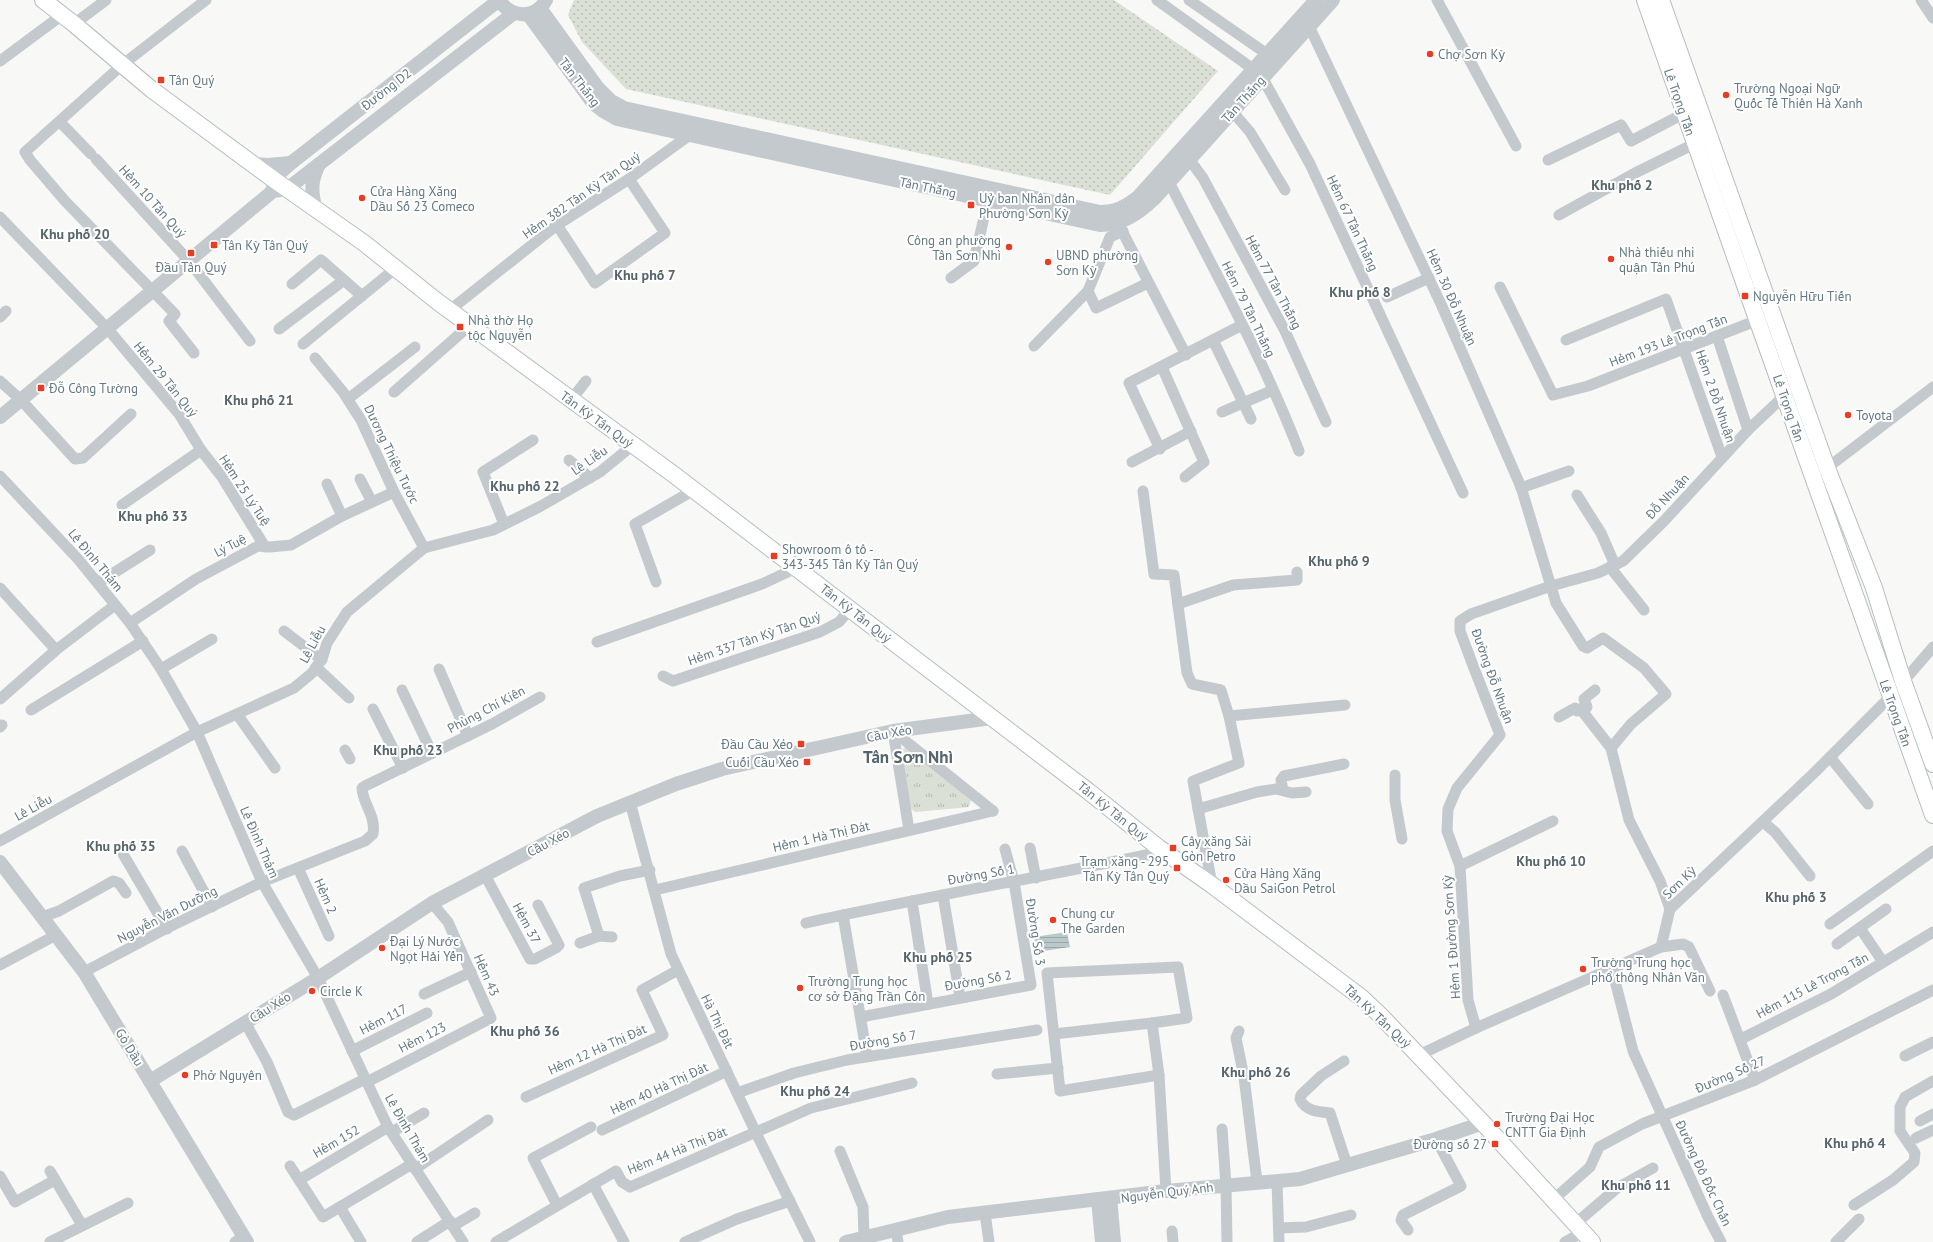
<svg xmlns="http://www.w3.org/2000/svg" width="1933" height="1242" font-family="'PT Sans',sans-serif">
  <style>
    .grass { fill: url(#grass-dots) }
    .park { fill: url(#park-tufts) }
    .water { fill: url(#water-rules) }
    .lines { fill: none; stroke-linecap: round; stroke-linejoin: round }
    .secondary-casing { stroke: #b6bdc0; stroke-width: 18 }
    .minor { stroke: #c3c9cc; stroke-width: 11 }
    .tertiary { stroke: #c3c9cc; stroke-width: 14 }
    .secondary { stroke: #fff; stroke-width: 16 }
    .poi-dot { fill: #e93c25; stroke: #fff; stroke-width: 1.5 }
    .labels { text-anchor: middle; stroke-width: 4; stroke-linejoin: round; paint-order: stroke }
    .poi-label { font-size: 13px; fill: #627882; stroke: #fff; text-anchor: start }
    .street-label { font-size: 13px; fill: #627882; stroke: #fff }
    .neighbourhood-label { font-size: 14px; font-weight: bold; fill: #55656c; stroke: #fff }
    .district-label { font-size: 17px; font-weight: bold; fill: #55656c; stroke: #fff }
  </style>
  <defs>
    <pattern id="grass-dots" width="8" height="8" patternUnits="userSpaceOnUse"><rect width="8" height="8" fill="#dbe0d6"/><path d="M2 2h.1M6 6h.1" fill="none" stroke="#b5bab3" stroke-width="1.8" stroke-linecap="round"/></pattern>
    <pattern id="park-tufts" width="24" height="20" patternUnits="userSpaceOnUse"><rect width="24" height="20" fill="#dbe0d6"/><path d="M3 7l-1-3M5 7V3M7 7l1-3M15 17l-1-3M17 17v-4M19 17l1-3" fill="none" stroke="#b5bab3"/></pattern>
    <pattern id="water-rules" width="6" height="5" patternUnits="userSpaceOnUse"><rect width="6" height="5" fill="#b9c9ca"/><path d="M0 2.5h6" fill="none" stroke="#9aa8a9"/></pattern>
  </defs>
  <rect width="100%" height="100%" fill="#f8f8f6"/>
  <polygon class="grass" points="574,0 1114,0 1218,71 1110,195 626,89 582,42 568,15"/>
  <polygon class="park" points="906,747 971,800 969,807 916,812 907,807 902,750"/>
  <polygon class="water" points="1067,932 1070,947 1037,952 1034,937"/>
  <g class="lines">
    <g class="secondary-casing">
      <g id="secondary">
        <polyline points="43,0 74,24 151,89 273,179 364,243 438,302 673,474 1088,791 1159,848 1212,885 1362,998 1380,1015 1483,1123 1592,1242"/>
        <path d="M1645,0C1740,272 1836,544 1933,815"/>
        <polyline points="1661,0 1827,468 1874,588 1903,681 1933,764"/>
      </g>
    </g>
    <g class="minor">
      <polyline points="1157,0 1253,69"/>
      <polyline points="1189,0 1267,54"/>
      <polyline points="1437,0 1516,146"/>
      <polyline points="1921,0 1933,18"/>
      <polyline points="74,24 106,0"/>
      <polyline points="1309,26 1441,304 1521,487 1556,603 1583,646 1587,648 1603,638 1644,668 1666,694 1631,724 1611,748 1629,820 1660,881 1670,909"/>
      <polyline points="0,61 62,15"/>
      <polyline points="1262,77 1310,164 1463,493"/>
      <polyline points="1232,111 1250,132 1285,190"/>
      <polyline points="60,122 91,154"/>
      <polyline points="96,159 189,261 250,341"/>
      <polyline points="1189,159 1203,178 1285,331 1326,422"/>
      <polyline points="1548,160 1621,125 1631,141 1685,113"/>
      <path d="M1169,182C1214,270 1263,358 1299,451"/>
      <polyline points="1559,215 1635,173 1694,144"/>
      <polyline points="0,217 107,328 179,414 201,450 222,477 265,547"/>
      <polyline points="557,225 595,283 665,233 629,179"/>
      <polyline points="1119,225 1186,355"/>
      <polyline points="951,278 974,261 988,200"/>
      <polyline points="292,284 321,260 362,296"/>
      <polyline points="1500,287 1553,395 1588,386 1758,320"/>
      <polyline points="1088,291 1096,308 1148,283"/>
      <polyline points="1387,297 1429,278"/>
      <polyline points="450,310 557,225 629,179 691,134"/>
      <polyline points="0,317 6,311"/>
      <polyline points="279,329 344,280"/>
      <polyline points="1717,336 1748,430"/>
      <polyline points="1213,340 1251,419"/>
      <polyline points="1566,340 1666,299 1722,457"/>
      <polyline points="303,344 396,268"/>
      <polyline points="1034,346 1088,291 1110,237 1123,231"/>
      <polyline points="194,353 169,321 175,314 65,201 30,160 25,152 122,65 206,0"/>
      <polyline points="315,358 343,392 361,420 394,492 424,548"/>
      <polyline points="1162,367 1204,462 1185,477"/>
      <polyline points="0,381 21,400 75,459 83,458 131,414"/>
      <polyline points="394,392 470,325"/>
      <polyline points="348,399 415,347"/>
      <polyline points="571,400 586,381"/>
      <polyline points="1222,412 1273,390"/>
      <polyline points="1160,449 1129,383 1242,325"/>
      <polyline points="569,460 590,478"/>
      <polyline points="1132,462 1191,431"/>
      <polyline points="0,476 78,559 130,623 161,669 197,732 262,882 318,978 388,1127 463,1242"/>
      <polyline points="1814,478 1933,387"/>
      <polyline points="360,479 372,502"/>
      <polyline points="327,484 342,516"/>
      <polyline points="1521,488 1569,471"/>
      <polyline points="1143,491 1154,574 1174,575 1187,673 1192,684 1221,690 1229,716 1239,763 1193,781 1212,885"/>
      <polyline points="1577,495 1601,533 1615,565"/>
      <polyline points="122,505 201,450"/>
      <polyline points="504,524 483,472 533,440"/>
      <polyline points="1610,567 1644,610"/>
      <polyline points="656,582 635,524 694,490"/>
      <polyline points="98,583 150,550"/>
      <polyline points="0,588 56,650"/>
      <polyline points="1178,604 1233,585 1297,580 1297,572"/>
      <polyline points="130,623 196,579 258,546 270,547 291,545 342,516 394,492"/>
      <polyline points="284,631 322,660"/>
      <polyline points="597,642 762,584 796,568"/>
      <polyline points="316,667 349,698"/>
      <polyline points="161,669 212,639"/>
      <polyline points="439,669 468,736"/>
      <polyline points="663,676 673,681 820,632 839,622 850,609"/>
      <polyline points="402,690 432,753"/>
      <polyline points="0,699 56,650 115,605"/>
      <polyline points="373,709 403,768"/>
      <polyline points="31,710 143,641"/>
      <polyline points="1583,712 1611,748"/>
      <polyline points="1583,712 1587,707 1584,699 1595,690"/>
      <polyline points="237,714 275,768"/>
      <polyline points="1229,716 1345,705"/>
      <polyline points="1559,717 1575,708 1577,711 1580,709 1583,712"/>
      <polyline points="0,727 2,725"/>
      <polyline points="893,731 993,811"/>
      <polyline points="893,731 909,830"/>
      <polyline points="345,750 350,759"/>
      <polyline points="1830,757 1868,804"/>
      <polyline points="1395,775 1395,800 1402,839"/>
      <polyline points="1283,790 1281,780 1284,776 1344,764"/>
      <polyline points="630,802 671,954 756,1133 810,1242"/>
      <polyline points="1198,809 1257,792 1276,789 1292,793 1306,792"/>
      <polyline points="1763,822 1775,832 1810,876"/>
      <polyline points="0,841 197,732 294,688 312,673 322,659 327,643 347,612 424,548 493,530 541,506 600,472 633,445"/>
      <polyline points="1030,848 1036,878"/>
      <polyline points="182,851 212,907"/>
      <polyline points="123,854 167,929"/>
      <polyline points="1460,866 1553,821"/>
      <polyline points="298,868 329,936"/>
      <polyline points="485,875 530,959 535,959 556,948 559,945 538,905"/>
      <polyline points="655,890 993,811"/>
      <polyline points="943,895 960,997"/>
      <polyline points="912,901 928,1004"/>
      <polyline points="843,915 867,1056"/>
      <polyline points="42,917 59,911 113,881 119,883 126,893"/>
      <path d="M806,923C920,898 1036,878 1151,854L1159,848"/>
      <polyline points="1830,924 1933,851"/>
      <polyline points="1860,928 1883,962"/>
      <polyline points="599,936 612,937"/>
      <polyline points="580,943 599,936 584,888 620,876 650,870"/>
      <polyline points="1837,944 1886,909"/>
      <polyline points="1661,947 1683,944 1689,947 1710,991"/>
      <polyline points="0,965 56,935"/>
      <polyline points="1612,969 1633,1051 1708,1217 1721,1242"/>
      <path d="M84,972L169,927L262,882L365,841L373,834C376,815 363,805 362,788L365,786L492,724L540,697"/>
      <polyline points="424,994 471,972"/>
      <polyline points="1723,995 1755,1080"/>
      <polyline points="861,1017 1031,985 1014,882 1005,849"/>
      <polyline points="245,1022 267,1062 288,1112 294,1115 365,1079"/>
      <polyline points="1152,1023 1159,1075 1166,1191"/>
      <polyline points="1476,1028 1468,1000 1460,866 1447,831 1448,809 1457,788 1500,735 1472,663 1460,631 1460,621 1471,614 1551,586 1598,573 1623,561 1664,521 1748,430 1785,395"/>
      <polyline points="1239,1031 1236,1038 1244,1077 1257,1182"/>
      <path d="M1054,1034L1152,1023L1187,1018L1178,967L1047,973C1051,1012 1056,1052 1060,1091L1159,1075"/>
      <polyline points="1741,1039 1831,994 1933,932"/>
      <polyline points="352,1051 427,1013"/>
      <polyline points="1419,1055 1476,1028 1661,947 1670,909 1813,774 1890,697 1933,647"/>
      <polyline points="1905,1056 1933,1042"/>
      <path d="M1344,1061L1321,1076L1301,1095L1300,1099C1305,1111 1319,1112 1330,1113L1347,1165"/>
      <polyline points="997,1074 1058,1068"/>
      <polyline points="367,1082 491,1018 448,922 432,903"/>
      <polyline points="737,1093 794,1073 847,1060 1037,1030"/>
      <polyline points="526,1097 663,1035 642,990 678,970"/>
      <polyline points="1920,1121 1933,1114"/>
      <polyline points="1222,1129 1226,1185 1227,1242"/>
      <polyline points="602,1130 727,1071"/>
      <polyline points="392,1132 424,1113"/>
      <polyline points="1916,1138 1933,1130"/>
      <polyline points="840,1151 863,1207 864,1237"/>
      <polyline points="290,1166 323,1217 412,1164"/>
      <polyline points="415,1169 488,1120"/>
      <polyline points="50,1171 82,1225"/>
      <polyline points="0,1176 15,1202 55,1180"/>
      <polyline points="299,1180 388,1127"/>
      <polyline points="1277,1181 1279,1242"/>
      <polyline points="593,1184 624,1242"/>
      <polyline points="1553,1200 1590,1167 1599,1147 1642,1124 1755,1080 1933,990"/>
      <polyline points="557,1205 533,1158 591,1127"/>
      <polyline points="1854,1205 1893,1180 1914,1162 1915,1153 1900,1131 1900,1107 1905,1097 1933,1081"/>
      <polyline points="340,1207 361,1242"/>
      <polyline points="985,1213 989,1242"/>
      <polyline points="1575,1224 1617,1188 1653,1168"/>
      <polyline points="453,1226 475,1213"/>
      <polyline points="1279,1228 1306,1227 1351,1215"/>
      <polyline points="896,1229 898,1242"/>
      <polyline points="1408,1230 1401,1220 1403,1215 1461,1186 1436,1139"/>
      <polyline points="1172,1231 1173,1242"/>
      <polyline points="50,1242 128,1203"/>
      <polyline points="235,1242 244,1236"/>
      <polyline points="417,1242 450,1221"/>
      <polyline points="496,1242 616,1171 622,1182 630,1187 811,1108 912,1083"/>
      <polyline points="685,1242 737,1219 790,1201"/>
      <polyline points="1565,1242 1583,1232"/>
      <polyline points="1836,1242 1859,1219"/>
    </g>
    <g class="tertiary">
      <path d="M499,0C511,18 535,20 546,0"/>
      <path d="M540,8L598,88L611,101L624,108L1100,212C1116,212 1125,207 1138,197L1316,0"/>
      <path d="M528,14L593,103L603,111L617,119L1100,225C1122,225 1138,214 1154,199L1333,0"/>
      <polyline points="252,164 268,165 291,163"/>
      <polyline points="273,188 273,179 291,163 499,0"/>
      <path d="M315,207C311,189 311,181 319,164"/>
      <polyline points="0,417 273,191 287,189 514,13"/>
      <polyline points="0,862 84,972 247,1242"/>
      <polyline points="150,1081 318,978 432,903 597,816 676,784 722,769 893,731 992,718"/>
      <polyline points="1110,1198 1114,1242"/>
      <polyline points="1098,1199 1102,1242"/>
      <polyline points="846,1242 948,1217 1166,1191 1300,1179 1436,1139 1483,1123"/>
    </g>
    <use href="#secondary" class="secondary"/>
  </g>
  <g class="poi-dot">
    <circle cx="1430" cy="54" r="4"/>
    <rect x="157" y="76" width="8" height="8" rx="2"/>
    <circle cx="1726" cy="95" r="4"/>
    <circle cx="362" cy="198" r="4"/>
    <rect x="967" y="201" width="8" height="8" rx="2"/>
    <rect x="210" y="241" width="8" height="8" rx="2"/>
    <circle cx="1009" cy="247" r="4"/>
    <rect x="187" y="249" width="8" height="8" rx="2"/>
    <circle cx="1611" cy="259" r="4"/>
    <circle cx="1048" cy="262" r="4"/>
    <rect x="1741" y="292" width="8" height="8" rx="2"/>
    <rect x="456" y="323" width="8" height="8" rx="2"/>
    <rect x="37" y="384" width="8" height="8" rx="2"/>
    <circle cx="1848" cy="415" r="4"/>
    <rect x="770" y="552" width="8" height="8" rx="2"/>
    <rect x="797" y="740" width="8" height="8" rx="2"/>
    <rect x="803" y="758" width="8" height="8" rx="2"/>
    <rect x="1169" y="844" width="8" height="8" rx="2"/>
    <rect x="1173" y="864" width="8" height="8" rx="2"/>
    <circle cx="1226" cy="880" r="4"/>
    <circle cx="1053" cy="920" r="4"/>
    <circle cx="382" cy="948" r="4"/>
    <circle cx="1583" cy="969" r="4"/>
    <circle cx="800" cy="988" r="4"/>
    <circle cx="312" cy="991" r="4"/>
    <circle cx="185" cy="1075" r="4"/>
    <circle cx="1497" cy="1124" r="4"/>
    <rect x="1491" y="1140" width="8" height="8" rx="2"/>
  </g>
  <g class="labels">
    <g class="poi-label">
      <text x="1438" y="59">Chợ Sơn Kỳ</text>
      <text x="169" y="85">Tân Quý</text>
      <text x="1734" y="93">Trường Ngoại Ngữ<tspan x="1734" dy="15">Quốc Tế Thiên Hà Xanh</tspan></text>
      <text x="370" y="196">Cửa Hàng Xăng<tspan x="370" dy="15">Dầu Số 23 Comeco</tspan></text>
      <text x="979" y="203">Uỷ ban Nhân dân<tspan x="979" dy="15">Phường Sơn Kỳ</tspan></text>
      <text x="1001" y="245" text-anchor="end">Công an phường<tspan x="1001" dy="15">Tân Sơn Nhì</tspan></text>
      <text x="222" y="250">Tân Kỳ Tân Quý</text>
      <text x="1619" y="257">Nhà thiếu nhi<tspan x="1619" dy="15">quận Tân Phú</tspan></text>
      <text x="1056" y="260">UBND phường<tspan x="1056" dy="15">Sơn Kỳ</tspan></text>
      <text x="191" y="272" text-anchor="middle">Đầu Tân Quý</text>
      <text x="1753" y="301">Nguyễn Hữu Tiến</text>
      <text x="468" y="325">Nhà thờ Họ<tspan x="468" dy="15">tộc Nguyễn</tspan></text>
      <text x="49" y="393">Đỗ Công Tường</text>
      <text x="1856" y="420">Toyota</text>
      <text x="782" y="554">Showroom ô tô -<tspan x="782" dy="15">343-345 Tân Kỳ Tân Quý</tspan></text>
      <text x="793" y="749" text-anchor="end">Đầu Cầu Xéo</text>
      <text x="799" y="767" text-anchor="end">Cuối Cầu Xéo</text>
      <text x="1181" y="846">Cây xăng Sài<tspan x="1181" dy="15">Gòn Petro</tspan></text>
      <text x="1169" y="866" text-anchor="end">Trạm xăng - 295<tspan x="1169" dy="15">Tân Kỳ Tân Quý</tspan></text>
      <text x="1234" y="878">Cửa Hàng Xăng<tspan x="1234" dy="15">Dầu SaiGon Petrol</tspan></text>
      <text x="1061" y="918">Chung cư<tspan x="1061" dy="15">The Garden</tspan></text>
      <text x="390" y="946">Đại Lý Nước<tspan x="390" dy="15">Ngọt Hải Yến</tspan></text>
      <text x="1591" y="967">Trường Trung học<tspan x="1591" dy="15">phổ thông Nhân Văn</tspan></text>
      <text x="808" y="986">Trường Trung học<tspan x="808" dy="15">cơ sở Đặng Trần Côn</tspan></text>
      <text x="320" y="996">Circle K</text>
      <text x="193" y="1080">Phở Nguyên</text>
      <text x="1505" y="1122">Trường Đại Học<tspan x="1505" dy="15">CNTT Gia Định</tspan></text>
      <text x="1487" y="1149" text-anchor="end">Đường số 27</text>
    </g>
    <g class="street-label">
      <text transform="translate(580 82) rotate(52)" y="5">Tân Thắng</text>
      <text transform="translate(386 89) rotate(-38)" y="5">Đường D2</text>
      <text transform="translate(1243 99) rotate(-48)" y="5">Tân Thắng</text>
      <text transform="translate(1680 102) rotate(71)" y="5">Lê Trọng Tấn</text>
      <text transform="translate(928 187) rotate(12)" y="5">Tân Thắng</text>
      <text transform="translate(581 195) rotate(-35)" y="5">Hẻm 382 Tân Kỳ Tân Quý</text>
      <text transform="translate(153 201) rotate(48)" y="5">Hẻm 10 Tân Quý</text>
      <text transform="translate(1353 223) rotate(65)" y="5">Hẻm 67 Tân Thắng</text>
      <text transform="translate(1274 282) rotate(62)" y="5">Hẻm 77 Tân Thắng</text>
      <text transform="translate(1452 297) rotate(66)" y="5">Hẻm 30 Đỗ Nhuận</text>
      <text transform="translate(1249 309) rotate(64)" y="5">Hẻm 79 Tân Thắng</text>
      <text transform="translate(1668 340) rotate(-21)" y="5">Hẻm 193 Lê Trọng Tấn</text>
      <text transform="translate(166 379) rotate(51)" y="5">Hẻm 29 Tân Quý</text>
      <text transform="translate(1716 396) rotate(71)" y="5">Hẻm 2 Đỗ Nhuận</text>
      <text transform="translate(1789 408) rotate(71)" y="5">Lê Trọng Tấn</text>
      <text transform="translate(597 419) rotate(36)" y="5">Tân Kỳ Tân Quý</text>
      <text transform="translate(392 454) rotate(64)" y="5">Dương Thiệu Tước</text>
      <text transform="translate(589 460) rotate(-35)" y="5">Lê Liễu</text>
      <text transform="translate(245 490) rotate(57)" y="5">Hẻm 25 Lý Tuệ</text>
      <text transform="translate(1667 496) rotate(-47)" y="5">Đỗ Nhuận</text>
      <text transform="translate(230 545) rotate(-27)" y="5">Lý Tuệ</text>
      <text transform="translate(96 560) rotate(50)" y="5">Lê Đình Thám</text>
      <text transform="translate(856 613) rotate(38)" y="5">Tân Kỳ Tân Quý</text>
      <text transform="translate(754 638) rotate(-19)" y="5">Hẻm 337 Tân Kỳ Tân Quý</text>
      <text transform="translate(312 644) rotate(-62)" y="5">Lê Liễu</text>
      <text transform="translate(1493 676) rotate(70)" y="5">Đường Đỗ Nhuận</text>
      <text transform="translate(486 709) rotate(-28)" y="5">Phùng Chí Kiên</text>
      <text transform="translate(1896 713) rotate(70)" y="5">Lê Trọng Tấn</text>
      <text transform="translate(889 733) rotate(-11)" y="5">Cầu Xéo</text>
      <text transform="translate(33 807) rotate(-29)" y="5">Lê Liễu</text>
      <text transform="translate(1113 811) rotate(39)" y="5">Tân Kỳ Tân Quý</text>
      <text transform="translate(821 836) rotate(-13)" y="5">Hẻm 1 Hà Thị Đát</text>
      <text transform="translate(260 842) rotate(66)" y="5">Lê Đình Thám</text>
      <text transform="translate(548 842) rotate(-28)" y="5">Cầu Xéo</text>
      <text transform="translate(981 874) rotate(-10)" y="5">Đường Số 1</text>
      <text transform="translate(1679 882) rotate(-44)" y="5">Sơn Kỳ</text>
      <text transform="translate(326 896) rotate(66)" y="5">Hẻm 2</text>
      <text transform="translate(167 914) rotate(-27)" y="5">Nguyễn Văn Dưỡng</text>
      <text transform="translate(527 923) rotate(62)" y="5">Hẻm 37</text>
      <text transform="translate(1036 932) rotate(81)" y="5">Đường Số 3</text>
      <text transform="translate(1451 937) rotate(-94)" y="5">Hẻm 1 Đường Sơn Kỳ</text>
      <text transform="translate(487 975) rotate(66)" y="5">Hẻm 43</text>
      <text transform="translate(978 980) rotate(-10)" y="5">Đường Số 2</text>
      <text transform="translate(1812 985) rotate(-28)" y="5">Hẻm 115 Lê Trọng Tấn</text>
      <text transform="translate(270 1007) rotate(-32)" y="5">Cầu Xéo</text>
      <text transform="translate(1378 1016) rotate(43)" y="5">Tân Kỳ Tân Quý</text>
      <text transform="translate(383 1019) rotate(-27)" y="5">Hẻm 117</text>
      <text transform="translate(718 1021) rotate(64)" y="5">Hà Thị Đát</text>
      <text transform="translate(422 1037) rotate(-27)" y="5">Hẻm 123</text>
      <text transform="translate(883 1040) rotate(-10)" y="5">Đường Số 7</text>
      <text transform="translate(130 1047) rotate(59)" y="5">Gò Dầu</text>
      <text transform="translate(597 1049) rotate(-24)" y="5">Hẻm 12 Hà Thị Đát</text>
      <text transform="translate(1730 1074) rotate(-23)" y="5">Đường Số 27</text>
      <text transform="translate(659 1088) rotate(-25)" y="5">Hẻm 40 Hà Thị Đát</text>
      <text transform="translate(408 1128) rotate(60)" y="5">Lê Đình Thám</text>
      <text transform="translate(336 1141) rotate(-30)" y="5">Hẻm 152</text>
      <text transform="translate(677 1150) rotate(-22)" y="5">Hẻm 44 Hà Thị Đát</text>
      <text transform="translate(1704 1173) rotate(65)" y="5">Đường Đô Đốc Chấn</text>
      <text transform="translate(1167 1192) rotate(-7)" y="5">Nguyễn Quý Anh</text>
    </g>
    <g class="neighbourhood-label">
      <text x="1622" y="190">Khu phố 2</text>
      <text x="75" y="239">Khu phố 20</text>
      <text x="645" y="280">Khu phố 7</text>
      <text x="1360" y="297">Khu phố 8</text>
      <text x="259" y="405">Khu phố 21</text>
      <text x="525" y="491">Khu phố 22</text>
      <text x="153" y="521">Khu phố 33</text>
      <text x="1339" y="566">Khu phố 9</text>
      <text x="408" y="755">Khu phố 23</text>
      <text x="121" y="851">Khu phố 35</text>
      <text x="1551" y="866">Khu phố 10</text>
      <text x="1796" y="902">Khu phố 3</text>
      <text x="938" y="962">Khu phố 25</text>
      <text x="525" y="1036">Khu phố 36</text>
      <text x="1256" y="1077">Khu phố 26</text>
      <text x="815" y="1096">Khu phố 24</text>
      <text x="1855" y="1148">Khu phố 4</text>
      <text x="1636" y="1190">Khu phố 11</text>
    </g>
    <g class="district-label">
      <text x="908" y="763">Tân Sơn Nhì</text>
    </g>
  </g>
</svg>
